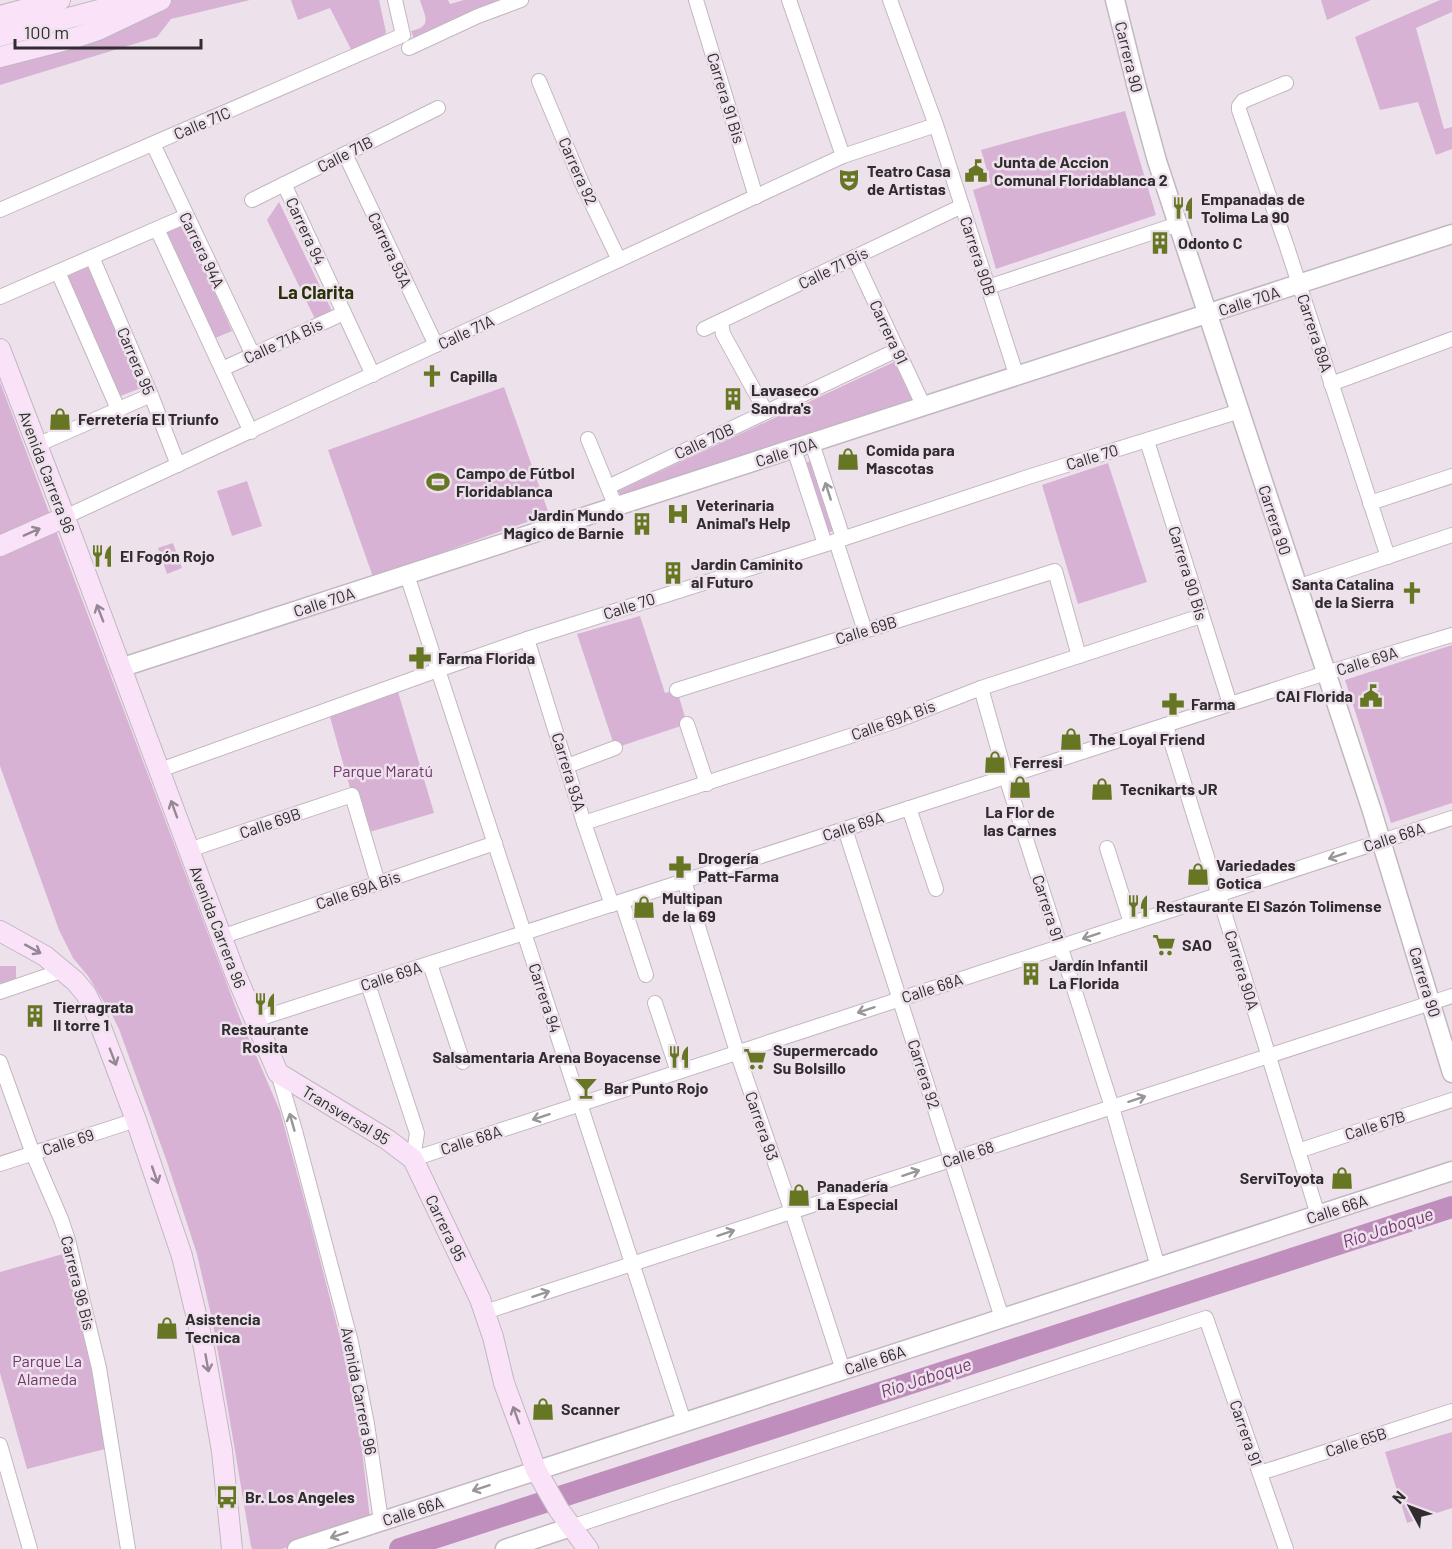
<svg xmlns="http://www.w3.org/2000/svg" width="1452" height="1549" font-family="Barlow,sans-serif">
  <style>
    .green { fill: #d8b2d5 }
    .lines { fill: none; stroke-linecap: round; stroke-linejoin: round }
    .river { stroke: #c08ebc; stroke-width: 22 }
    .minor-casing { stroke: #c1b7c0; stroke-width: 16 }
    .tertiary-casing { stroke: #c1b7c0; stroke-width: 21 }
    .secondary-casing { stroke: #c1b7c0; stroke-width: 22 }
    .minor { stroke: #fff; stroke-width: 14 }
    .tertiary { stroke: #fff; stroke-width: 18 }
    .secondary { stroke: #fae3f8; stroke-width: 20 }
    .oneway { stroke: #989698 }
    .oneway2 { stroke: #958894 }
    .labels { text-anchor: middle; stroke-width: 5; stroke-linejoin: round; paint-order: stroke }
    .street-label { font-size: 16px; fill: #302c30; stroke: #ede2ec }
    .poi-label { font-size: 16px; font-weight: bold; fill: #302c30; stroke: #ede2ec; text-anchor: start }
    .park-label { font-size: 16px; fill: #72346f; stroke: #ede2ec }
    .neighbourhood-label { font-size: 18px; font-weight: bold; fill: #2a3109; stroke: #ede2ec }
    .water-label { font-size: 18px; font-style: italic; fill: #753772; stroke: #ede2ec }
  </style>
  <rect width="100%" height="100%" fill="#ede2ec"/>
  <g class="green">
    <polygon points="170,0 250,0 171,19 157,37 0,85 0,65"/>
    <polygon points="291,0 379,0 386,32 384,37 353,53 330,8 298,20"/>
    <path d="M420,0H448L450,4L464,0H515L414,39L411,31C433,26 425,17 420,0Z"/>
    <polygon points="1321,0 1371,0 1327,20"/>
    <polygon points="1440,0 1452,0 1452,12 1416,28 1444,129 1452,127 1452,149 1436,155 1418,102 1380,110 1355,37"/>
    <polygon points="1125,111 1156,215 996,269 973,190 991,184 981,150 1038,134"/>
    <polygon points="279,202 333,313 316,321 267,220"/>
    <polygon points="184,223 232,331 213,339 164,232"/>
    <polygon points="90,266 141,388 118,397 67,276"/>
    <polygon points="896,361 917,404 622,498 618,491"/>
    <polygon points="0,382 239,1016 280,1111 309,1217 344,1353 360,1434 370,1518 367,1521 282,1549 252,1549 251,1546 222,1374 211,1315 197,1254 167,1162 119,1029 112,1015 88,976 73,958 59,930 0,766"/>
    <polygon points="504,387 549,514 373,577 328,450"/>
    <polygon points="814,460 836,530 824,534 802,464"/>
    <polygon points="1108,463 1147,582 1078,604 1042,485"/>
    <polygon points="247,481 262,526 232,536 217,491"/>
    <polygon points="173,543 182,568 167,574 158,548"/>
    <polygon points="640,616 665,693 677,690 687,724 615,748 577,634"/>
    <polygon points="1452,645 1452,803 1391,823 1345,680"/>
    <polygon points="396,685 434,813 363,834 328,710"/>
    <rect x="0" y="966" width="16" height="17"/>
    <polygon points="63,1254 96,1369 105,1449 27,1469 0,1373 0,1272"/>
    <polygon points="1452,1432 1452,1508 1407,1523 1385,1452"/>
  </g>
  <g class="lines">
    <polyline class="river" points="400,1549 1452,1207"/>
    <g class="minor-casing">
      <g id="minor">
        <polyline points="696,0 756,197"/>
        <polyline points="789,0 843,156"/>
        <polyline points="890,0 936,125 1017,377"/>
        <polyline points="409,48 478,16 521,0"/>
        <polyline points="539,81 581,181 619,260"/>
        <polyline points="1286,83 1243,101 1239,106 1239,110 1286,244 1388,557"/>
        <polyline points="153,144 253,355"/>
        <polyline points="345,154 436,345"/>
        <polyline points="284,184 373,375"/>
        <polyline points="252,200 438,108"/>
        <polyline points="0,210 403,35 395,0"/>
        <polyline points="157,229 251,432"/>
        <polyline points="92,257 151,395 178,465"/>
        <polyline points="854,257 924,407"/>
        <polyline points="58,272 118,409"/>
        <polyline points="988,287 1178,224"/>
        <polyline points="0,297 186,216"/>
        <polyline points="721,322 723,334 766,412"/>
        <polyline points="704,329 962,206"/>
        <polyline points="222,369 344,313"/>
        <polyline points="1331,384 1452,339"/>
        <polyline points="588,439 616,507"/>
        <polyline points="1147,441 1230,704"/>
        <polyline points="812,443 843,538"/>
        <polyline points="37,445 151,395"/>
        <polyline points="794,449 825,544"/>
        <polyline points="608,487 897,350"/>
        <polyline points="1370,503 1452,476"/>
        <polyline points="65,517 843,156 936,125"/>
        <polyline points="836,541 865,631"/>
        <polyline points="407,575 684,1422"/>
        <polyline points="1297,587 1452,535"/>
        <polyline points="527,639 584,823 612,905"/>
        <polyline points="981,688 1006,777 1112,1107 1158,1267"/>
        <polyline points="677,690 1055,571 1079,656"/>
        <polyline points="687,724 707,784"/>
        <polyline points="1166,725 1318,1215"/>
        <polyline points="567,766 615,748"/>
        <polyline points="160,770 438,670 527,639 836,541 1028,477 1240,411"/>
        <polyline points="909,808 936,889"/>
        <polyline points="584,823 896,721 981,688 1201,616"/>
        <polyline points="845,829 1002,1318"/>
        <polyline points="1107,848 1131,923"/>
        <polyline points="189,850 352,795 378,883"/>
        <polyline points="684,881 737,1052 792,1212 843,1370"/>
        <polyline points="622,902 646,975"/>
        <polyline points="221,937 495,843"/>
        <polyline points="430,964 463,1062"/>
        <polyline points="368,984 417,1133 413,1159 1452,818"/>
        <polyline points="0,992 64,970"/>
        <polyline points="655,1003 678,1072"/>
        <polyline points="255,1020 1326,673 1452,635"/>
        <polyline points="0,1062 33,1154 61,1219 68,1240 99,1368 128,1549"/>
        <polyline points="278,1073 294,1127 351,1342 367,1424 381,1521"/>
        <polyline points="1298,1151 1452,1100"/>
        <polyline points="0,1164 136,1120"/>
        <polyline points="485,1312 1452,996"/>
        <polyline points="0,1445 30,1549"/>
        <polyline points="1260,1473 1452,1411"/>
        <polyline points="571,1527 1206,1318 1286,1549"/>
      </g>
    </g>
    <g class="tertiary-casing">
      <g id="tertiary">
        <polyline points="1115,0 1137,88 1157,161 1371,808 1452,1073"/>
        <polyline points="120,668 1452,234"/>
        <polyline points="297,1549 1452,1171"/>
        <polyline points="505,1549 571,1527"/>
      </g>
    </g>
    <g class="secondary-casing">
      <g id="secondary">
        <polyline points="0,16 60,0"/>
        <polyline points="0,36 137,0"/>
        <polyline points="0,57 74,38 98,30 161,0"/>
        <polyline points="0,349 59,502 235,973 278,1073 388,1140 413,1159 480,1299 493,1337 504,1383 536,1470 559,1510 588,1549"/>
        <polyline points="0,546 65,517"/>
        <polyline points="0,931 45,956 75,981 86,994 96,1014 136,1120 182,1256 204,1348 222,1451 232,1549"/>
      </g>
    </g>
    <use href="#minor" class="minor"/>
    <use href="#tertiary" class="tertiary"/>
    <use href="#secondary" class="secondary"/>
  </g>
  <defs><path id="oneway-shaft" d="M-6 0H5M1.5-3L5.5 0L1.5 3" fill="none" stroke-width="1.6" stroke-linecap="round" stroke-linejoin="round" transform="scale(1.5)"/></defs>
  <g class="oneway">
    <use href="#oneway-shaft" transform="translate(828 491) rotate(-108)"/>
    <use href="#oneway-shaft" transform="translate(1337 856) rotate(162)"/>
    <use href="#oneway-shaft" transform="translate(1091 936) rotate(162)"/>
    <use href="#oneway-shaft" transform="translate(866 1010) rotate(162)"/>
    <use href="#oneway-shaft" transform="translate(1137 1099) rotate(-18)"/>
    <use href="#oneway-shaft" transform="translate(541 1117) rotate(162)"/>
    <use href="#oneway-shaft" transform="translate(292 1122) rotate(-106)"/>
    <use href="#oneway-shaft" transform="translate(911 1173) rotate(-18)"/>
    <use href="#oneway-shaft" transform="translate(726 1233) rotate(-18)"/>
    <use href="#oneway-shaft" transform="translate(541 1294) rotate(-18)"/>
    <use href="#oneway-shaft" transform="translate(481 1488) rotate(162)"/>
    <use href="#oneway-shaft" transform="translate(339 1535) rotate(162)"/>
  </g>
  <g class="oneway2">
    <use href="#oneway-shaft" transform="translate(32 532) rotate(-24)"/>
    <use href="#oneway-shaft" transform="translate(100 613) rotate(-111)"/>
    <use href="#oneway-shaft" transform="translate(174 809) rotate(-110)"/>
    <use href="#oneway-shaft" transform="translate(33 949) rotate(29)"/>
    <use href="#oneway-shaft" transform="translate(113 1057) rotate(69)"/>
    <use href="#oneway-shaft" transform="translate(155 1175) rotate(71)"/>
    <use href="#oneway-shaft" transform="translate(207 1363) rotate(80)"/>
    <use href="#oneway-shaft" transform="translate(516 1415) rotate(-110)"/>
  </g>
  <defs>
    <g id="civic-bare" transform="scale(1.8)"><path d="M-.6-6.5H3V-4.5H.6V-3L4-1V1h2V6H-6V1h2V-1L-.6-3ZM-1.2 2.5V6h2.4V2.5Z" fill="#677623" stroke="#ede2ec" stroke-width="2.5" paint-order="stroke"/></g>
    <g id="theatre-bare" transform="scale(1.8)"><path d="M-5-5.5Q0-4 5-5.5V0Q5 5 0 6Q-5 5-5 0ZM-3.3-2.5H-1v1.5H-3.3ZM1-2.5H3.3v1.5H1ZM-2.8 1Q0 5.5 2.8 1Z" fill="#677623" stroke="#ede2ec" stroke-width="2.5" paint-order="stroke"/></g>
    <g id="restaurant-bare" transform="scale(1.8)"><path d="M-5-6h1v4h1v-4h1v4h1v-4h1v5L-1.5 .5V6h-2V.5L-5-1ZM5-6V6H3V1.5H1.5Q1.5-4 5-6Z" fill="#677623" stroke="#ede2ec" stroke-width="2.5" paint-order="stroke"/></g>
    <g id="building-bare" transform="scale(1.8)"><path d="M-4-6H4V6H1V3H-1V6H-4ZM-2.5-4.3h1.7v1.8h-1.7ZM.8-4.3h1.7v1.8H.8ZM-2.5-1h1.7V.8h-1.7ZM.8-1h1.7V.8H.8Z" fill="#677623" stroke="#ede2ec" stroke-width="2.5" paint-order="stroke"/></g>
    <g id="church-bare" transform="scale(1.8)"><path d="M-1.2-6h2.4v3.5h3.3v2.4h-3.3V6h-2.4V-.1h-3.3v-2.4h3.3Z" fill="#677623" stroke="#ede2ec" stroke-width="2.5" paint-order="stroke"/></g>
    <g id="shop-bare" transform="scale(1.8)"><path d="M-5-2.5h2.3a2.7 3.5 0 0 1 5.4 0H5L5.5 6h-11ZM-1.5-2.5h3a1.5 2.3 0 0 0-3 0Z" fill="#677623" stroke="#ede2ec" stroke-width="2.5" paint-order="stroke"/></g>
    <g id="stadium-bare" transform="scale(1.8)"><path d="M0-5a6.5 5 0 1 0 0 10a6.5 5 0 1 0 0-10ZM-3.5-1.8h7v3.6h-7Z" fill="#677623" stroke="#ede2ec" stroke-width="2.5" paint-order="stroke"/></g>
    <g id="hospital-bare" transform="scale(1.8)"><path d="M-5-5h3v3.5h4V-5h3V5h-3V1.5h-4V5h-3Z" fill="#677623" stroke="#ede2ec" stroke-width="2.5" paint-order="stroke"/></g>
    <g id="pharmacy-bare" transform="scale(1.8)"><path d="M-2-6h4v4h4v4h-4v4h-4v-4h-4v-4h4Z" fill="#677623" stroke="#ede2ec" stroke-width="2.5" paint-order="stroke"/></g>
    <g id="supermarket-bare" transform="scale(1.8)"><path d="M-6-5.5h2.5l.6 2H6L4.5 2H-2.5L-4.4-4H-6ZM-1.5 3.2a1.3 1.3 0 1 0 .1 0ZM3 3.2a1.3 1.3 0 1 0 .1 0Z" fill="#677623" stroke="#ede2ec" stroke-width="2.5" paint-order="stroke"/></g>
    <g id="bar-bare" transform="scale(1.8)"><path d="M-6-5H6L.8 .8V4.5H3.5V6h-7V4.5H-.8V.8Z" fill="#677623" stroke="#ede2ec" stroke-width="2.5" paint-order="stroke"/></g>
    <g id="bus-bare" transform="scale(1.8)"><path d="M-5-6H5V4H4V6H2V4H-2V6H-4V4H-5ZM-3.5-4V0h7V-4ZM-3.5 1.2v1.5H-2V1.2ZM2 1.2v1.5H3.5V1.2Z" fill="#677623" stroke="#ede2ec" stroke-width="2.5" paint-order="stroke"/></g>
  </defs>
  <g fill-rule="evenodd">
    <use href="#civic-bare" x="976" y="171"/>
    <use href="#theatre-bare" x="849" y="180"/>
    <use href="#restaurant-bare" x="1183" y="208"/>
    <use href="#building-bare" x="1160" y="243"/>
    <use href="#church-bare" x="432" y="376"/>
    <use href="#building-bare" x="733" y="399"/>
    <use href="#shop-bare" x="60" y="419"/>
    <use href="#shop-bare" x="848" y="459"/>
    <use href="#stadium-bare" x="438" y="482"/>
    <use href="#hospital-bare" x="678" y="514"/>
    <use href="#building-bare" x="642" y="524"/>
    <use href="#restaurant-bare" x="102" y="556"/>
    <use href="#building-bare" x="673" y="573"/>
    <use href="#church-bare" x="1412" y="593"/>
    <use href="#pharmacy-bare" x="420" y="658"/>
    <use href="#civic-bare" x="1371" y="696"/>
    <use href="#pharmacy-bare" x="1173" y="704"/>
    <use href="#shop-bare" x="1071" y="739"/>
    <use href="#shop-bare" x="995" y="762"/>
    <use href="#shop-bare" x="1020" y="787"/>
    <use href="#shop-bare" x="1102" y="789"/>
    <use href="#pharmacy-bare" x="680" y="867"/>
    <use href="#shop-bare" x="1198" y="874"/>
    <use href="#restaurant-bare" x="1138" y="906"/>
    <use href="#shop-bare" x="644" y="907"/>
    <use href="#supermarket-bare" x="1164" y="945"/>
    <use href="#building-bare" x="1031" y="974"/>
    <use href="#restaurant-bare" x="265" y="1004"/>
    <use href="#building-bare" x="35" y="1016"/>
    <use href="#restaurant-bare" x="679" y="1057"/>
    <use href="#supermarket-bare" x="755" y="1059"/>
    <use href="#bar-bare" x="586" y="1088"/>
    <use href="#shop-bare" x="1342" y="1178"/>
    <use href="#shop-bare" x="799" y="1195"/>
    <use href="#shop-bare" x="167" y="1328"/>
    <use href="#shop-bare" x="543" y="1409"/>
    <use href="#bus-bare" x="227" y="1497"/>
  </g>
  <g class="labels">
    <g class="street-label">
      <text transform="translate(1129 57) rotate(76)" y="6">Carrera 90</text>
      <text transform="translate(726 98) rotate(73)" y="6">Carrera 91 Bis</text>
      <text transform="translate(202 123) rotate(-23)" y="6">Calle 71C</text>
      <text transform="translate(345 154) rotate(-27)" y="6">Calle 71B</text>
      <text transform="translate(578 171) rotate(66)" y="6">Carrera 92</text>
      <text transform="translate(306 231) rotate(65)" y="6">Carrera 94</text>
      <text transform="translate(202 250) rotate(64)" y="6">Carrera 94A</text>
      <text transform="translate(390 250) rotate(65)" y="6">Carrera 93A</text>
      <text transform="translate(978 256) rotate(72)" y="6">Carrera 90B</text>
      <text transform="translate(833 268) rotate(-26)" y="6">Calle 71 Bis</text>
      <text transform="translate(1249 301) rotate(-18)" y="6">Calle 70A</text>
      <text transform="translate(466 332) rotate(-25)" y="6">Calle 71A</text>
      <text transform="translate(889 332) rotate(65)" y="6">Carrera 91</text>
      <text transform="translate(1315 333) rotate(72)" y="6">Carrera 89A</text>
      <text transform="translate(283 341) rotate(-25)" y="6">Calle 71A Bis</text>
      <text transform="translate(136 361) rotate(67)" y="6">Carrera 95</text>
      <text transform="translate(704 441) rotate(-25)" y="6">Calle 70B</text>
      <text transform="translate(786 452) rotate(-18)" y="6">Calle 70A</text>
      <text transform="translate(1092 457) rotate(-17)" y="6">Calle 70</text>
      <text transform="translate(47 472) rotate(69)" y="6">Avenida Carrera 96</text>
      <text transform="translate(1275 520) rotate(72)" y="6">Carrera 90</text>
      <text transform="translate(1188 573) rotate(73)" y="6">Carrera 90 Bis</text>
      <text transform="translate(324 602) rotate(-18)" y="6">Calle 70A</text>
      <text transform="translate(629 606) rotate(-18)" y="6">Calle 70</text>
      <text transform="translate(866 630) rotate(-17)" y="6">Calle 69B</text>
      <text transform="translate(1367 661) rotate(-17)" y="6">Calle 69A</text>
      <text transform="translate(893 720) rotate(-20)" y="6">Calle 69A Bis</text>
      <text transform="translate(569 772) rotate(73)" y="6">Carrera 93A</text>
      <text transform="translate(270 823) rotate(-19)" y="6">Calle 69B</text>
      <text transform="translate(853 826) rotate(-18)" y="6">Calle 69A</text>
      <text transform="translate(1394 837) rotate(-18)" y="6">Calle 68A</text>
      <text transform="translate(358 890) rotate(-19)" y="6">Calle 69A Bis</text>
      <text transform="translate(1048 908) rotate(72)" y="6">Carrera 91</text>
      <text transform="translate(218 927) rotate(69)" y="6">Avenida Carrera 96</text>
      <text transform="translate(1242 970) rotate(73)" y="6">Carrera 90A</text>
      <text transform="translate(391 976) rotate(-18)" y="6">Calle 69A</text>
      <text transform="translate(1425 982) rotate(73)" y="6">Carrera 90</text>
      <text transform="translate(932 988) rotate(-18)" y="6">Calle 68A</text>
      <text transform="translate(545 998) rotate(72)" y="6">Carrera 94</text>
      <text transform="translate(924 1074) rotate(72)" y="6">Carrera 92</text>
      <text transform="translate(346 1115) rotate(31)" y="6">Transversal 95</text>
      <text transform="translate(1375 1125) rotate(-18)" y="6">Calle 67B</text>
      <text transform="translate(762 1126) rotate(71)" y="6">Carrera 93</text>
      <text transform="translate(471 1140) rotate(-18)" y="6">Calle 68A</text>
      <text transform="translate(68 1142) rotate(-18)" y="6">Calle 69</text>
      <text transform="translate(968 1154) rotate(-18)" y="6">Calle 68</text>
      <text transform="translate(1337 1209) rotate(-18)" y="6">Calle 66A</text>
      <text transform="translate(446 1228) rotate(64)" y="6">Carrera 95</text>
      <text transform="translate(78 1283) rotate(76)" y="6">Carrera 96 Bis</text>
      <text transform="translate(875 1360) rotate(-18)" y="6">Calle 66A</text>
      <text transform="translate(359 1391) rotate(79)" y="6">Avenida Carrera 96</text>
      <text transform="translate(1246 1433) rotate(71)" y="6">Carrera 91</text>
      <text transform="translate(1356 1442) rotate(-18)" y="6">Calle 65B</text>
      <text transform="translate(413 1511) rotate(-18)" y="6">Calle 66A</text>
    </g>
    <g class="poi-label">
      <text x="994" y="168">Junta de Accion<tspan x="994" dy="18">Comunal Floridablanca 2</tspan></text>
      <text x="867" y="177">Teatro Casa<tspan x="867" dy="18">de Artistas</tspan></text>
      <text x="1201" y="205">Empanadas de<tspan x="1201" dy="18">Tolima La 90</tspan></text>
      <text x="1178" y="249">Odonto C</text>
      <text x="450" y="382">Capilla</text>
      <text x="751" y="396">Lavaseco<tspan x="751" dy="18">Sandra's</tspan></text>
      <text x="78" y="425">Ferretería El Triunfo</text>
      <text x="866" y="456">Comida para<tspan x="866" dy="18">Mascotas</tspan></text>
      <text x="456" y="479">Campo de Fútbol<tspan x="456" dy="18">Floridablanca</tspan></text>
      <text x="696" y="511">Veterinaria<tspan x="696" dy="18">Animal's Help</tspan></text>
      <text x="624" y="521" text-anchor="end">Jardin Mundo<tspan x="624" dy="18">Magico de Barnie</tspan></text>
      <text x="120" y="562">El Fogón Rojo</text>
      <text x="691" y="570">Jardin Caminito<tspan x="691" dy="18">al Futuro</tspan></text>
      <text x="1394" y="590" text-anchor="end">Santa Catalina<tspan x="1394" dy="18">de la Sierra</tspan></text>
      <text x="438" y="664">Farma Florida</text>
      <text x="1353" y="702" text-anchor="end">CAI Florida</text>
      <text x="1191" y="710">Farma</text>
      <text x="1089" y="745">The Loyal Friend</text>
      <text x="1013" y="768">Ferresi</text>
      <text x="1120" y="795">Tecnikarts JR</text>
      <text x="1020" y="818" text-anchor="middle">La Flor de<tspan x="1020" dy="18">las Carnes</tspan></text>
      <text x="698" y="864">Drogería<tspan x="698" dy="18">Patt-Farma</tspan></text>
      <text x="1216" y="871">Variedades<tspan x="1216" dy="18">Gotica</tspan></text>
      <text x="662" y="904">Multipan<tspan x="662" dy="18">de la 69</tspan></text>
      <text x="1156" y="912">Restaurante El Sazón Tolimense</text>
      <text x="1182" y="951">SAO</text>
      <text x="1049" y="971">Jardín Infantil<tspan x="1049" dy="18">La Florida</tspan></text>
      <text x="53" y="1013">Tierragrata<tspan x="53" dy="18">II torre 1</tspan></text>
      <text x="265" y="1035" text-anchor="middle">Restaurante<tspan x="265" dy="18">Rosita</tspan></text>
      <text x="773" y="1056">Supermercado<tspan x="773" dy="18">Su Bolsillo</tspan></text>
      <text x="661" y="1063" text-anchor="end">Salsamentaria Arena Boyacense</text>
      <text x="604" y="1094">Bar Punto Rojo</text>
      <text x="1324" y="1184" text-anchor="end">ServiToyota</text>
      <text x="817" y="1192">Panadería<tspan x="817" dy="18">La Especial</tspan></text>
      <text x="185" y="1325">Asistencia<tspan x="185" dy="18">Tecnica</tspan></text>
      <text x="561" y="1415">Scanner</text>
      <text x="245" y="1503">Br. Los Angeles</text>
    </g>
    <g class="park-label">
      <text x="383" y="777">Parque Maratú</text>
      <text x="47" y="1367">Parque La<tspan x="47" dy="18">Alameda</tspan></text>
    </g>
    <g class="neighbourhood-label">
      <text x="316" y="299">La Clarita</text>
    </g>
    <g class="water-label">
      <text transform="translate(1388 1228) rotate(-18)" y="6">Río Jaboque</text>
      <text transform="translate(926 1378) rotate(-18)" y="6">Río Jaboque</text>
    </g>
  </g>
  <g transform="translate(1410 1507) rotate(311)" stroke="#ede2ec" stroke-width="4.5" paint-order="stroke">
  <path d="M0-4.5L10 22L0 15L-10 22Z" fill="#302c30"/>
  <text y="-9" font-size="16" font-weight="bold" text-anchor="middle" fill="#302c30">N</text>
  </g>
  <path d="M15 39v9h186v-9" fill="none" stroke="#302c30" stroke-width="3"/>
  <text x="24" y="39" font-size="18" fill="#302c30" stroke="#ede2ec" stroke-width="4.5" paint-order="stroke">100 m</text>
</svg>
